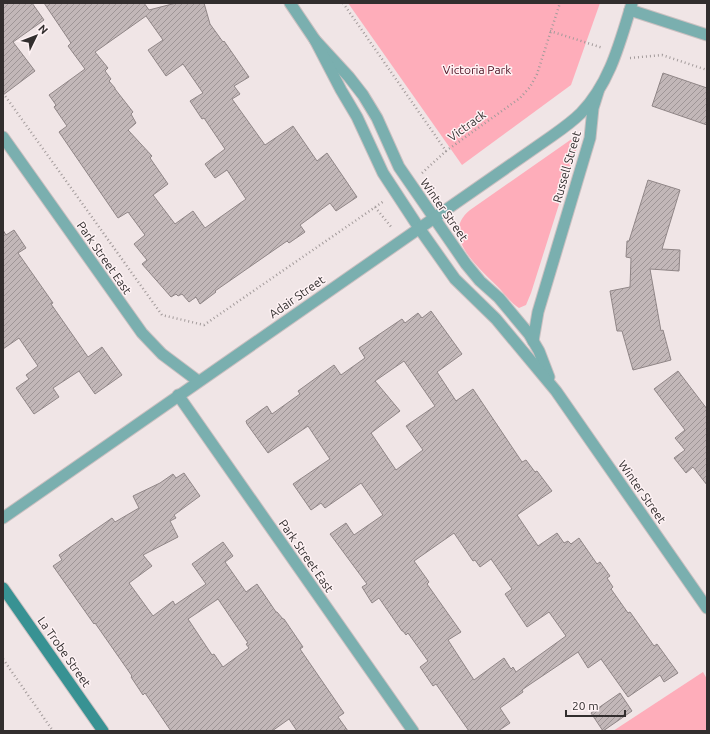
<svg xmlns="http://www.w3.org/2000/svg" width="710" height="734" font-family="Ubuntu,sans-serif">
  <style>
    .green { fill: #feadba }
    .building { fill: url(#building-hatch); stroke: #908687; fill-rule: evenodd }
    .lines { fill: none; stroke-linecap: round; stroke-linejoin: round }
    .minor-casing { stroke: #cac0c1; stroke-width: 13 }
    .tertiary-casing { stroke: #cac0c1; stroke-width: 13 }
    .secondary-casing { stroke: #cac0c1; stroke-width: 13 }
    .path { stroke: #a39b9b; stroke-width: 2.5; stroke-dasharray: 1 3; stroke-linecap: butt }
    .minor { stroke: #7aafaf; stroke-width: 11 }
    .tertiary { stroke: #7aafaf; stroke-width: 11 }
    .secondary { stroke: #389293; stroke-width: 11 }
    .labels { text-anchor: middle; stroke-width: 3; stroke-linejoin: round; paint-order: stroke }
    .park-label { font-size: 12px; fill: #4c0e20; stroke: #fef2f4 }
    .street-label { font-size: 12px; fill: #322e2e; stroke: #fef2f4 }
  </style>
  <defs>
    <pattern id="building-hatch" width="6" height="6" patternUnits="userSpaceOnUse"><rect width="6" height="6" fill="#c2b7b8"/><path d="M-1 1l2-2M0 6l6-6M5 7l2-2" fill="none" stroke="#9e9596"/></pattern>
  </defs>
  <rect width="100%" height="100%" fill="#f0e5e6"/>
  <g class="green">
    <polygon points="348,3 600,3 571,85 462,165"/>
    <path d="M576,136H578L579,141L531,293L526,305L519,308C511,303 504,293 497,286C479,268 439,235 470,210Z"/>
    <polygon points="703,672 707,679 707,731 613,731"/>
  </g>
  <g class="building">
    <polygon points="3,3 32,3 44,20 13,42 35,71 3,95"/>
    <path d="M44,3H144L149,10L176,3H204L210,24L223,42L224,41L249,77L234,86L240,94L232,99L265,145L293,126L317,161L327,153L357,197L336,211L330,203L300,225L305,232L289,243L287,241L215,291L216,292L200,304L196,297L189,302L182,294L178,296L176,294L171,297L142,264L147,260L134,244L145,235L128,212L118,218L59,132L67,126L54,107L56,105L49,95L85,69L68,46L71,43ZM146,16L163,40L148,50L166,76L183,64L203,93L190,101L202,119L204,118L225,149L205,164L215,178L227,170L246,199L205,228L193,211L175,224L153,195L168,184L150,158L152,156L128,130L136,123L131,114L133,112L115,89V88L109,81L111,79L105,71L108,68L95,52Z"/>
    <polygon points="663,73 707,88 707,125 652,106"/>
    <polygon points="648,180 680,190 662,249 680,250 679,271 650,269 661,331 663,330 671,360 633,370 622,331 617,331 610,291 630,287 631,258 626,257 627,241 629,241"/>
    <polygon points="3,230 6,235 14,230 26,248 18,253 53,303 51,304 88,357 102,347 122,375 95,394 79,371 53,388 59,397 34,414 16,388 29,379 26,375 38,366 19,338 3,349"/>
    <path d="M431,311L462,354L437,372L456,401L473,389L522,462L526,460L535,472L537,471L552,491L517,515L538,546L557,533L564,543L568,541L571,544L579,538L597,564L600,562L610,576L607,578L613,587L611,589L628,613L630,612L654,646L657,644L678,673L664,682L660,675L628,697L601,659L588,668L578,652L526,687L522,690L523,692L500,708L510,723L498,731H469L436,684L433,686L420,667L428,661L408,633L406,635L403,631H402L379,598L372,603L362,587L367,584L330,534L346,523L354,535L383,515L361,483L325,508L321,503L311,510L293,484L330,459L308,426L268,453L247,424L246,421L267,406L272,414L300,394L298,391L334,365L341,375L365,358L359,348L402,319L405,323L418,313L422,318ZM404,361L435,406L406,426L423,450L396,470L371,433L400,411L375,381ZM454,533L473,561L475,560L480,567L491,559L512,589L505,594L527,627L549,612L566,636L516,672L513,667L511,669L504,658L474,680L448,640L461,632L427,584L429,582L414,561Z"/>
    <polygon points="678,371 707,409 707,485 693,467 686,473 674,458 685,450 675,438 685,430 654,389"/>
    <path d="M184,473L200,496L174,515L176,518L170,521L178,537L143,555L152,566L129,583L153,616L173,601L175,605L206,584L192,564L223,542L233,556L225,562L246,592L257,584L276,612H277L283,619H284L303,647L300,649L344,713L338,717L348,731H297L289,719L272,731H171L145,693L143,695L131,677L132,676L95,623L94,624L53,566L62,560L59,555L112,518L115,522L139,508L133,496L160,483L173,474L176,478ZM218,599L248,643L246,644L249,648L223,667L214,654L212,655L188,619Z"/>
    <polygon points="620,693 632,711 603,731 591,713"/>
  </g>
  <g class="lines">
    <g class="minor-casing">
      <g id="minor">
        <polyline points="290,3 315,40 349,77 363,95 377,118 399,167 466,264 480,281 499,298 529,334 539,351 549,377"/>
        <polyline points="630,10 707,35"/>
        <polyline points="315,40 341,90 357,117 383,173 419,228 455,279 496,319 556,391 707,608"/>
        <polyline points="3,137 142,333 162,354 198,381"/>
        <polyline points="533,341 538,312 590,138 593,108 598,92"/>
        <polyline points="178,395 413,731"/>
      </g>
    </g>
    <g class="tertiary-casing">
      <path id="tertiary" d="M3,518L552,136C562,129 572,122 581,113C610,83 620,42 632,3"/>
    </g>
    <g class="secondary-casing">
      <polyline id="secondary" points="3,588 103,731"/>
    </g>
    <g class="path">
      <polyline points="343,3 446,151 520,98 530,87 537,74 560,3"/>
      <polyline points="550,31 603,48"/>
      <polyline points="630,58 662,55 707,70"/>
      <polyline points="3,93 162,315 204,325 384,201"/>
      <polyline points="422,173 446,151"/>
      <polyline points="375,207 392,228"/>
      <polyline points="3,659 53,731"/>
    </g>
    <use href="#minor" class="minor"/>
    <use href="#tertiary" class="tertiary"/>
    <use href="#secondary" class="secondary"/>
  </g>
  <g class="labels">
    <g class="park-label">
      <text x="477" y="74">Victoria Park</text>
    </g>
    <g class="street-label">
      <text transform="translate(467 126) rotate(-36)" y="4">Victrack</text>
      <text transform="translate(567 167) rotate(-74)" y="4">Russell Street</text>
      <text transform="translate(444 210) rotate(55)" y="4">Winter Street</text>
      <text transform="translate(104 258) rotate(55)" y="4">Park Street East</text>
      <text transform="translate(297 297) rotate(-35)" y="4">Adair Street</text>
      <text transform="translate(642 492) rotate(55)" y="4">Winter Street</text>
      <text transform="translate(306 556) rotate(55)" y="4">Park Street East</text>
      <text transform="translate(64 652) rotate(55)" y="4">La Trobe Street</text>
    </g>
  </g>
  <rect width="710" height="734" fill="none" stroke="#322e2e" stroke-width="8"/>
  <g transform="translate(36 36) rotate(47)" stroke="#fef2f4" stroke-width="3" paint-order="stroke">
  <path d="M0-3L7 15L0 10L-7 15Z" fill="#322e2e"/>
  <text y="-6" font-size="11" font-weight="bold" text-anchor="middle" fill="#322e2e">N</text>
  </g>
  <path d="M566 710v6h59v-6" fill="none" stroke="#322e2e" stroke-width="2"/>
  <text x="572" y="710" font-size="12" fill="#322e2e" stroke="#fef2f4" stroke-width="3" paint-order="stroke">20 m</text>
</svg>
